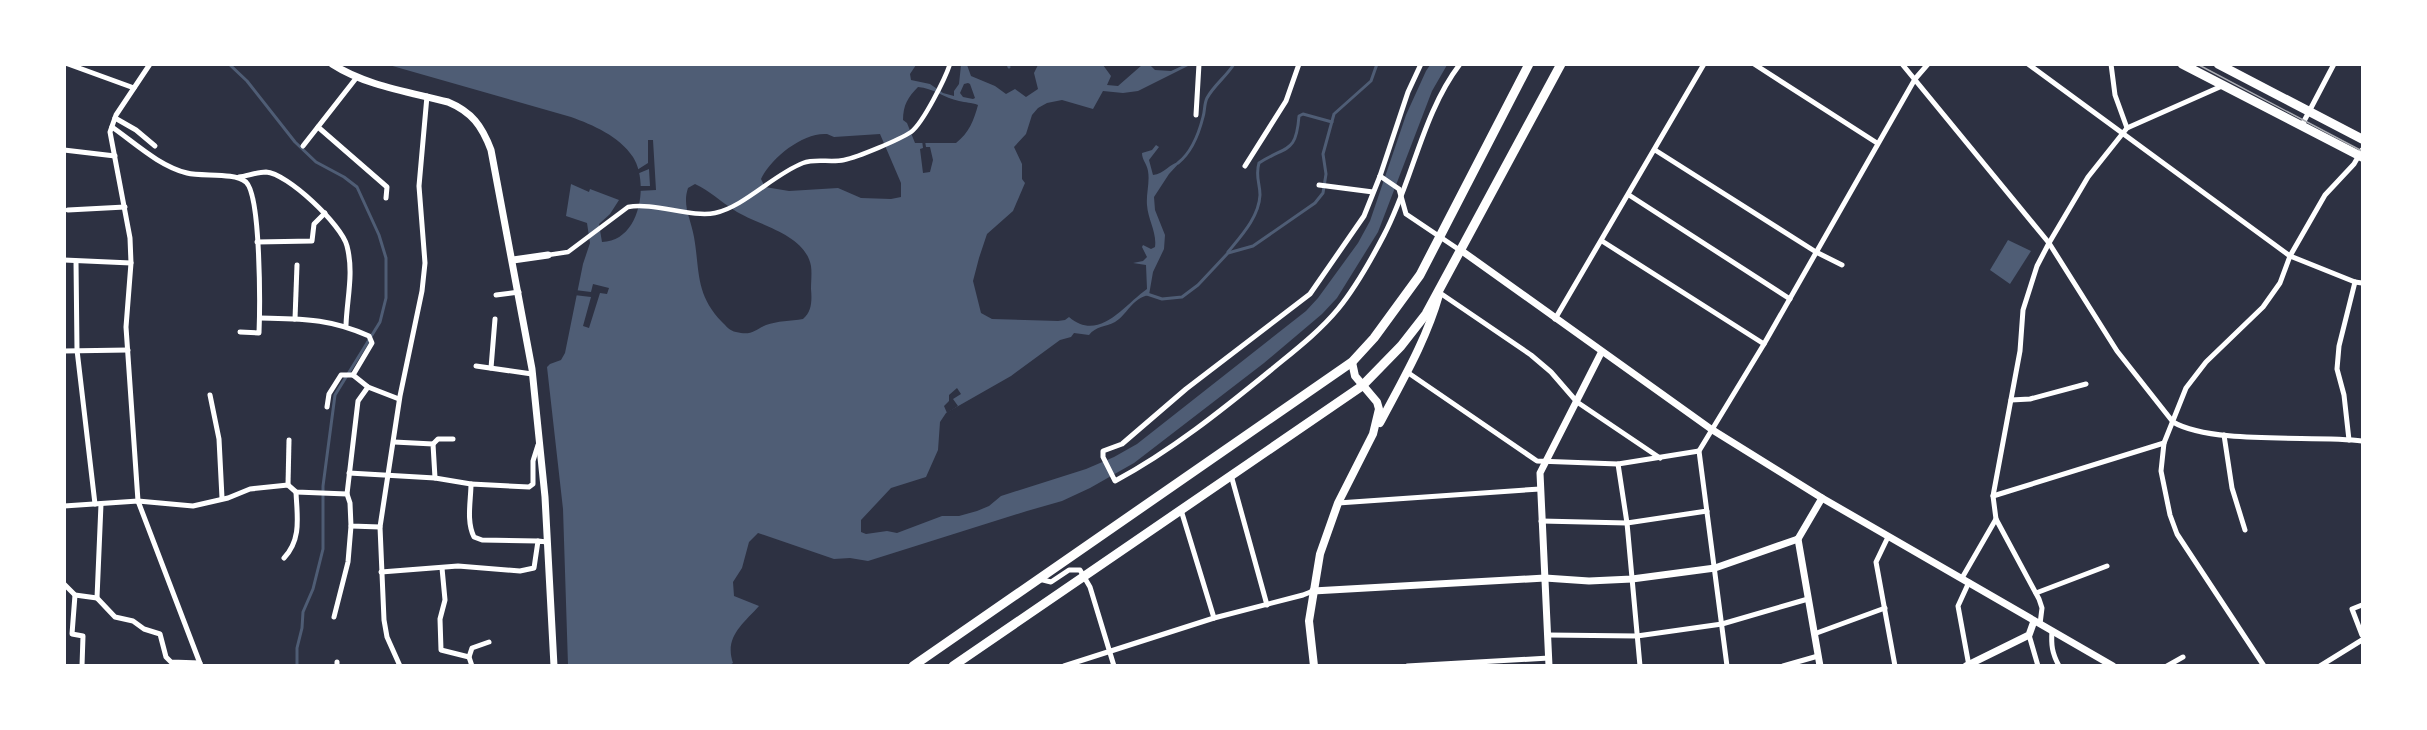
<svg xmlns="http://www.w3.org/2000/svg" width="2427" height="730" font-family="Barlow,sans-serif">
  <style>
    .water { fill: #4f5d75; fill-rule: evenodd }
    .pier { fill: #2d3142 }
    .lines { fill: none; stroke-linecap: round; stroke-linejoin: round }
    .stream { stroke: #4f5d75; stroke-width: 3 }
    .pedestrian { stroke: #fff; stroke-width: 4.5 }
    .minor { stroke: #fff; stroke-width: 5 }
    .tertiary { stroke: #fff; stroke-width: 7 }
    .secondary { stroke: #fff; stroke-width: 8 }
    .primary { stroke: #fff; stroke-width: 9 }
    .trunk { stroke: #fff; stroke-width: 9 }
    .tram { stroke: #abadb3; stroke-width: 1.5 }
  </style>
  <rect width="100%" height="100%" fill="#2d3142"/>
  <g class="water">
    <path d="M389,65H916L910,74L911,80L930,84L943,93L954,96V91L959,84L961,65H967L971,76L995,86L1006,94L1015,89L1026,97L1038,89L1034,73L1038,65H1103L1111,76L1107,85L1118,86L1142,65H1150L1155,70L1171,71L1184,65H1190L1138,91L1123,93L1103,91L1093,109L1062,100L1047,103L1038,108L1032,115L1026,134L1014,147L1022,164V179L1025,183L1013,211L987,234L979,258L973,281L981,313L992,319L1058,321L1065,320L1069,317C1099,343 1124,305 1147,289L1146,265L1133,263L1143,261L1147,257L1142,247L1143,245L1151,249L1155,247C1157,232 1148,220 1147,205C1146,194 1150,182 1148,171C1147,164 1142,160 1142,153L1152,150L1156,145L1159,147L1149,160L1153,175C1164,174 1170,163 1181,161L1169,174L1154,197L1155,210L1165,235L1164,249L1153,272L1149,295C1132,298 1127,315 1115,322C1105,327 1096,326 1089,335L1074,333L1071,337L1060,340L1011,376L946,413L940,422L938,450L926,477L891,488L861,520V532L866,534L887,531L897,533L942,516H959L977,511L989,506L1001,496L1086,469L1114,457L1137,444L1306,311L1318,298L1358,243L1370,221L1406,115L1426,71L1430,65H1447L1432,91L1378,232L1337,298L1322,314L1264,363L1134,463L1090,488L1062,501L1027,511L868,561L850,558L834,559L758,533L749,542L742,568L733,582L734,596L759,606C743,624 724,637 733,663L728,666L568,665L563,509L547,367L550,364L561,360L565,353L583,264L590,243L587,223L566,216L571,184L589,192L590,189L619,200L610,214L599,224L602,242C641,241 649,182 633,157C619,136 593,125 571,117ZM968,83L970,84L975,98L973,99L963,97L960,93L964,84ZM918,87C933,88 944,98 959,101C966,103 971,102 978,105C974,120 969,133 956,143H915L907,123L903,120C903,105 908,97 918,87ZM827,134L834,137L880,134L901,183V197L891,199L861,198L838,188L789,191L765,187L761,179C771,158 803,132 827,134ZM695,184C710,191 720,201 734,210C756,225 805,233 811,266C812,273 811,282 811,289C812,300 812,312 803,319C791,321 777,321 766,325C754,330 752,336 736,332C730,331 726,326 722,322C695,294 700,271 694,237C691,219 682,206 688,188Z"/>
    <polygon points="2008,240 2031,251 2010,284 1990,270"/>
  </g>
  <g class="pier">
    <polygon points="648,140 653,140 656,190 638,191 638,186 650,186 649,169 637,174 637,170 648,163"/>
    <polygon points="922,140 925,141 926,147 930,147 933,160 930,172 923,173 920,149 923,148"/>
    <polygon points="593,284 609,288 607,294 600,293 589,328 583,326 591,297 574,295 575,290 591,292"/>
    <polygon points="957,388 961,394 953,399 958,406 947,413 944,406 949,401 949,395"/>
  </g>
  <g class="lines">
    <g class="stream">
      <polyline points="229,64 247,81 295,142 316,162 344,177 357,187 379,235 386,258 386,298 380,322 335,395 323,486 323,549 313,589 303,612 302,628 297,648 297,666"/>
      <polyline points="1008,64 1009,67"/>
      <path d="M1178,163C1192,152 1199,133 1203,117C1205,111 1204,104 1207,98C1214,85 1226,77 1234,64"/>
      <path d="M1228,252C1241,236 1259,217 1260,195C1260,183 1255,176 1259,163C1287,145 1296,154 1299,116L1303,114L1332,122"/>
      <polyline points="1147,294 1162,299 1182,297 1198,285 1228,253 1253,246 1315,203 1323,193 1326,174 1323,154 1334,114 1371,81 1377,64"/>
    </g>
    <path class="pedestrian" d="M548,255L568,252L628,207C653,202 692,218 715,213C744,207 774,174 803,163C816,158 830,163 844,160C858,157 899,140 911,132C923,123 945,79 950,64"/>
    <g class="minor">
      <polyline points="68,64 134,88"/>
      <polyline points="150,64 116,115 110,132 130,238 131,263 126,327 138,501 201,666"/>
      <path d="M1421,64L1408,92L1380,176L1364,216L1310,294L1186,389L1122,444L1103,451V457L1115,481C1171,451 1222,410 1271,370C1294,351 1319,332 1338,309C1356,287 1371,260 1384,235C1413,180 1422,114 1460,64"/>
      <polyline points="1754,64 1877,143"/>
      <path d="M1902,64L2049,243L2117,351L2173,422C2212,445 2314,435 2362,441"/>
      <polyline points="2028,64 2290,256 2355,282 2362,283"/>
      <polyline points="2111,64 2115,95 2127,128"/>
      <polyline points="1196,115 1199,64"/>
      <polyline points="115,118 136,130 155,146"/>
      <polyline points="2302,125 2334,64"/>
      <path d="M112,127C135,143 159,166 187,173C202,177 234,172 246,182C261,196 260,308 259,333L240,332"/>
      <polyline points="318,127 387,187 386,198"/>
      <polyline points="303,146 357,77"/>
      <polyline points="64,150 115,156"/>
      <polyline points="1655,150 1816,252 1842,265"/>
      <polyline points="1245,166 1286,101 1299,64"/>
      <polyline points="1380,176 1399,189 1406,214 1461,251"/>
      <path d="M239,177C247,176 257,172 266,172C287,173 342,225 347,246C354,273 347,298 346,325"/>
      <polyline points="1319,185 1373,192"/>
      <polyline points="1629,195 1790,299"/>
      <polyline points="68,210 125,207"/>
      <polyline points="1602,241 1764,344"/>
      <polyline points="257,242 312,241 314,224 325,213"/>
      <polyline points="64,260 131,263"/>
      <polyline points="76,261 77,350 95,504"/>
      <polyline points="1440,293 1531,355 1551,372 1577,402 1660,458"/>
      <polyline points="496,295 519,292"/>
      <path d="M260,318C302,319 329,318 369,336L372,343L353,375L368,387L399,399"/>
      <polyline points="295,319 297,265"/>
      <polyline points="1555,319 1704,64"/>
      <polyline points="64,351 128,350"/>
      <polyline points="476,366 532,374"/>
      <polyline points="491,368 495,319"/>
      <polyline points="1407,372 1537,461 1618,464 1699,451"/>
      <polyline points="210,395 219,439 222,498"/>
      <polyline points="2011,400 2030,399 2086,384"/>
      <polyline points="327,407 329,394 341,375 353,375"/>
      <polyline points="2224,435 2232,488 2245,530"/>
      <polyline points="2349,440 2344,395 2337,369 2339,346 2355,282"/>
      <polyline points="394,442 433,444 435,478"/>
      <polyline points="433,444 438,439 453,439"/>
      <polyline points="1618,464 1627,523 1640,666"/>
      <polyline points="349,473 435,478 471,484"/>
      <polyline points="1231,475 1267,605"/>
      <polyline points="288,485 289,440"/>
      <polyline points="347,494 358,401 368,387"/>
      <polyline points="1993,496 2164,443"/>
      <polyline points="1338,503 1540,489"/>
      <polyline points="101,504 97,598 115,617 133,621 144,629 160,634 166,657 171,662 200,663"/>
      <polyline points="64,506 138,501 193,506 228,498 250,489 288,485 296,492 347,494 350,503 351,526 380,527"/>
      <polyline points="1181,510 1214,618"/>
      <polyline points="1996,519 2039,599 2042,608 2040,624"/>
      <polyline points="1541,521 1627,523 1707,511"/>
      <polyline points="1888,537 1876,562 1895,666"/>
      <path d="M538,541L482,540L474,537C466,521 471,500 471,484L529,487L533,484V461L538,445"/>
      <path d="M284,558C302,539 297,516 296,492"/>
      <polyline points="442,568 445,600 440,619 441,650 469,657"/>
      <polyline points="381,572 458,566 520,571 534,568 538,541 547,542"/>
      <polyline points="1962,578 1996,519 1993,496 2020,351 2023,310 2037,266 2049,243 2088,177 2127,128 2222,86"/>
      <polyline points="1039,579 1051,582 1069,570 1080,570 1090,587 1114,666"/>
      <polyline points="64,584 75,595 97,598"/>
      <polyline points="2036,593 2107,566"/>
      <polyline points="75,595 72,634 83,636 82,666"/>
      <polyline points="2362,605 2352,609 2362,635"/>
      <polyline points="334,617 348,562 351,526"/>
      <path d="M2052,631C2051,645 2052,653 2059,666"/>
      <polyline points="1814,634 1885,608"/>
      <polyline points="1548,635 1637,636 1722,624 1808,599"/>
      <polyline points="2029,635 2038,666"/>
      <polyline points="337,662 337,666"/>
      <polyline points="400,666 387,637 384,620 380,527 400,396 422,291 425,263 419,186 427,96"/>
      <polyline points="472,666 469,657 472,648 489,642"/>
      <polyline points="1064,666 1214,618 1303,595 1313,591"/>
      <polyline points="1407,666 1549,658"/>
      <polyline points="1727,666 1699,451 1764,344 1915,79 1928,64"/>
      <polyline points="1783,666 1818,656"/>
      <polyline points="1969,666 1958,606 1969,582"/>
      <polyline points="2167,666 2183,657"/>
      <polyline points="2264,666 2177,534 2170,515 2161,471 2164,443 2186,388 2206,362 2263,307 2280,283 2290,256 2325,195 2354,164 2362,150"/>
      <polyline points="2320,666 2362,640"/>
    </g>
    <g class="tertiary">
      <path d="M332,64C366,86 410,92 448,102C472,112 482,126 491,150L532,369L545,497L554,666"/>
      <polyline points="1462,251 1711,429 1822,498 2113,666"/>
      <polyline points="513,260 548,255"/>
      <polyline points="1798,539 1820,666"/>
      <polyline points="1313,591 1545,578 1589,581 1632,579 1715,568 1798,539 1822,498"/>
      <polyline points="1549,666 1540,473 1601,353"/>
      <polyline points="1966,666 2029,635 2034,621"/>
    </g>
    <g class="secondary">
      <path d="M1380,423C1402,381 1426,341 1439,295"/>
      <polyline points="1314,666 1309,621 1320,554 1338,503 1373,434 1379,409 1377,402 1355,376 1352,362"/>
    </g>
    <g class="primary">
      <polyline points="2182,64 2362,157"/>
      <polyline points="2218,64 2362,139"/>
    </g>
    <g class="trunk">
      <polyline points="913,666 1352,362 1374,338 1420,275 1529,64"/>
      <polyline points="953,666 1362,386 1401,346 1426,314 1561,64"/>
    </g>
    <polyline class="tram" points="2197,64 2362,151"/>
  </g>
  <rect width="2427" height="730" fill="none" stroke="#ffffff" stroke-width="132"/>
</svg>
